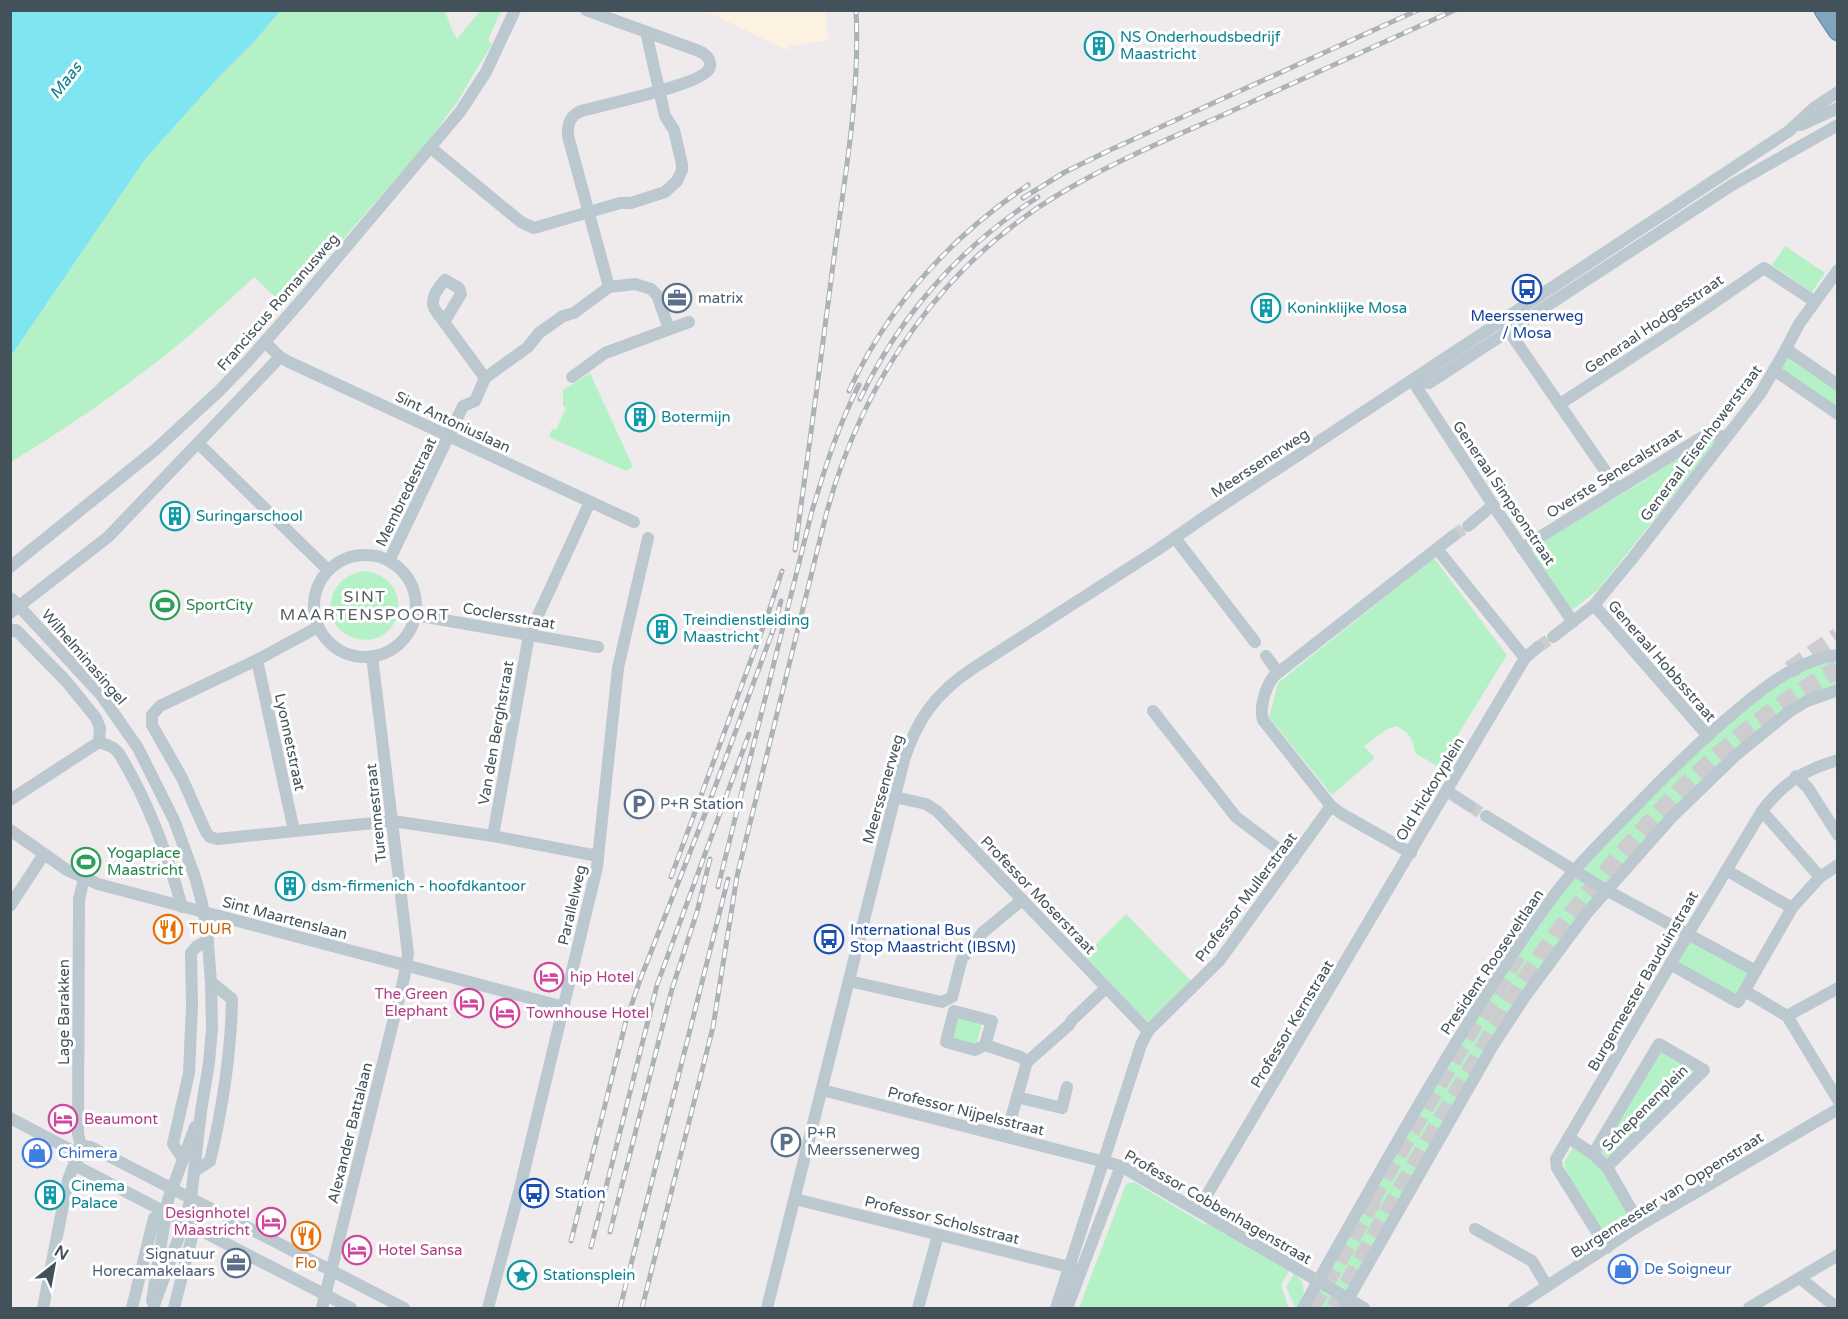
<svg xmlns="http://www.w3.org/2000/svg" width="1848" height="1319" font-family="'Varela Round',sans-serif">
  <style>
    .commercial { fill: #fdf2e2 }
    .green { fill: #b5f1c7 }
    .water { fill: #7fe5f1 }
    .lines { fill: none; stroke-linecap: round; stroke-linejoin: round }
    .minor-tunnel { stroke: #cdcccf; stroke-width: 12; stroke-dasharray: 12 6; stroke-linecap: butt }
    .highway-tunnel { stroke: #cdcccf; stroke-width: 18; stroke-dasharray: 18 9; stroke-linecap: butt }
    .highway-casing { stroke: #6b90ab; stroke-width: 21 }
    .minor { stroke: #bbc8d0; stroke-width: 12 }
    .highway { stroke: #7fa5bf; stroke-width: 18 }
    .rail-casing { stroke: #adb2b7; stroke-width: 5 }
    .rail { stroke: #fff; stroke-width: 3; stroke-dasharray: 9; stroke-linecap: butt }
    .minor-bridge { stroke: #bbc8d0; stroke-width: 12 }
    .labels { text-anchor: middle; stroke-width: 6; stroke-linejoin: round; paint-order: stroke }
    .culture-label { font-size: 15px; fill: #0d838f; stroke: #fff; text-anchor: start }
    .service-label { font-size: 15px; fill: #4e5e75; stroke: #fff; text-anchor: start }
    .street-label { font-size: 15px; fill: #43525a; stroke: #fff }
    .transit-label { font-size: 15px; fill: #164399; stroke: #fff; text-anchor: start }
    .leisure-label { font-size: 15px; fill: #27864d; stroke: #fff; text-anchor: start }
    .food-label { font-size: 15px; fill: #c56008; stroke: #fff; text-anchor: start }
    .hotel-label { font-size: 15px; fill: #b23c85; stroke: #fff; text-anchor: start }
    .shop-label { font-size: 15px; fill: #366cbe; stroke: #fff; text-anchor: start }
    .water-label { font-size: 16px; font-style: italic; fill: #067f8f; stroke: #fff }
    .neighbourhood-label { font-size: 16px; letter-spacing: 1.5px; fill: #585d61; stroke: #fff }
  </style>
  <rect width="100%" height="100%" fill="#efebec"/>
  <polygon class="commercial" points="706,11 825,11 828,40 790,46 787,50"/>
  <g class="green">
    <path d="M280,11H445L452,30L457,39L480,11H501L488,40L492,44L457,102L427,143L285,306L254,277C226,303 198,329 168,353C118,393 65,429 11,462V356L146,158L218,78L254,42Z"/>
    <polygon points="1785,246 1825,273 1812,292 1772,265"/>
    <polygon points="1788,354 1837,388 1837,411 1777,369"/>
    <polygon points="590,373 633,467 626,471 549,437 552,429 556,430 566,408 563,406 563,390"/>
    <polygon points="1716,441 1599,589 1571,611 1529,550 1650,477 1701,443"/>
    <path d="M1434,558L1507,655L1438,767L1415,753C1413,738 1409,732 1396,726L1386,730L1364,746L1375,758L1332,795L1269,717L1278,683Z"/>
    <path d="M366,571C416,579 404,647 359,639C318,632 322,575 366,571Z"/>
    <polygon points="1835,660 1837,661 1837,684 1734,752 1523,992 1340,1308 1307,1308 1377,1184 1500,979 1541,921 1564,892 1621,826 1753,700 1812,665"/>
    <polygon points="1126,914 1193,983 1150,1024 1084,956"/>
    <polygon points="1688,937 1754,973 1737,1000 1673,964"/>
    <polygon points="957,1016 982,1024 976,1046 950,1039"/>
    <polygon points="1662,1048 1699,1070 1609,1161 1600,1152"/>
    <polygon points="1574,1146 1605,1171 1627,1214 1601,1230 1568,1177 1564,1162"/>
    <polygon points="1134,1182 1206,1225 1208,1223 1289,1271 1281,1285 1289,1308 1079,1308 1126,1184"/>
    <path d="M1294,1274C1308,1283 1304,1295 1299,1308L1294,1305L1286,1287Z"/>
  </g>
  <polygon class="water" points="11,10 280,11 254,42 218,78 146,158 11,356"/>
  <g class="lines">
    <g class="minor-tunnel">
      <polyline points="1453,536 1468,526"/>
      <polyline points="1538,647 1553,637"/>
      <polyline points="1470,806 1486,816"/>
    </g>
    <g class="highway-tunnel">
      <polyline points="1790,670 1838,636"/>
      <polyline points="1481,1017 1517,955"/>
      <polyline points="1370,1201 1485,1005"/>
      <polyline points="1311,1308 1377,1193"/>
      <path d="M1335,1308C1375,1234 1417,1161 1460,1088C1483,1051 1504,1012 1528,975C1556,933 1588,892 1622,854C1684,782 1754,716 1838,669"/>
    </g>
    <g class="highway-casing">
      <polyline id="highway" points="1824,10 1838,31"/>
    </g>
    <g class="minor">
      <path d="M586,10L699,51C706,54 713,61 709,69C701,85 602,105 581,111C570,116 567,124 568,136L609,287"/>
      <polyline points="1801,125 1838,108"/>
      <polyline points="431,148 521,222 534,228 620,203 631,203 665,192 677,181 682,170 682,164 674,130 665,116 646,32"/>
      <path d="M444,322C435,309 429,307 436,292C439,287 441,284 445,280L459,288L461,294L444,322L485,378"/>
      <polyline points="1504,324 1617,488"/>
      <polyline points="265,342 280,357 289,362 634,522"/>
      <polyline points="1786,349 1838,385"/>
      <polyline points="1774,370 1838,414"/>
      <polyline points="572,377 605,353 689,322"/>
      <polyline points="1412,380 1429,383 1732,185 1838,125"/>
      <polyline points="1412,380 1493,505 1573,622"/>
      <polyline points="1560,404 1690,319 1764,268 1814,301"/>
      <polyline points="198,443 328,570"/>
      <polyline points="1468,526 1493,505"/>
      <polyline points="1175,538 1255,642"/>
      <polyline points="1522,548 1702,437 1717,435 1725,437"/>
      <polyline points="1437,549 1525,658"/>
      <circle cx="365" cy="606" r="51"/>
      <polyline points="389,561 463,406 475,401 485,378 528,347 539,333 563,316 574,313 609,287 635,284 651,289 657,295 669,329"/>
      <polyline points="10,567 155,450 219,391 248,361 305,296 460,112 486,72 515,10"/>
      <polyline points="1594,605 1708,736"/>
      <polyline points="10,613 108,537 280,357"/>
      <polyline points="415,615 598,647"/>
      <polyline points="28,616 101,695 138,748 174,820 195,877 202,903 207,931 211,982 212,1028 209,1063 201,1111 191,1198 184,1223 153,1308"/>
      <polyline points="318,627 257,660 160,706 152,715 152,725 182,778 206,832 210,837 217,839 393,821 493,836 598,856"/>
      <polyline points="10,631 16,630 66,681 96,718 100,728 99,742"/>
      <polyline points="1553,637 1594,605 1632,559 1760,394 1786,349 1799,324 1838,270"/>
      <polyline points="1266,656 1278,672"/>
      <polyline points="257,660 294,831"/>
      <polyline points="1153,711 1236,817 1293,860"/>
      <path d="M99,742L112,747L118,752C148,800 167,852 182,907"/>
      <polyline points="1796,776 1808,788 1838,835"/>
      <polyline points="1447,791 1470,806"/>
      <polyline points="895,797 926,804 937,811 1148,1031"/>
      <polyline points="10,800 99,742"/>
      <polyline points="1762,811 1820,877"/>
      <polyline points="1486,816 1606,890 1756,971"/>
      <polyline points="10,830 67,870 98,884 564,1007"/>
      <polyline points="493,836 529,635 590,502"/>
      <path d="M1411,853L1342,814L1331,806L1263,720C1259,707 1266,686 1274,676L1453,536"/>
      <polyline points="1726,870 1792,908"/>
      <polyline points="10,906 44,854"/>
      <polyline points="1670,964 1738,1002 1792,908 1820,877 1838,865"/>
      <polyline points="849,981 942,1002 952,997 962,958 974,946 982,933 1022,900"/>
      <polyline points="1745,991 1787,1016 1838,1100"/>
      <polyline points="1787,1016 1838,988"/>
      <polyline points="985,1045 992,1021 954,1011 946,1042 975,1050 985,1045 1021,1057 1027,1062"/>
      <polyline points="1027,1062 1069,1025 1072,1020 1106,988"/>
      <polyline points="822,1090 1121,1166 1364,1308"/>
      <polyline points="1017,1097 1062,1108 1067,1087"/>
      <polyline points="10,1118 71,1150"/>
      <polyline points="1006,1136 1027,1062"/>
      <polyline points="1569,1138 1593,1154 1607,1167 1640,1225"/>
      <polyline points="81,1146 91,1147 404,1308"/>
      <polyline points="81,1146 78,1134 79,899 84,879"/>
      <polyline points="71,1150 75,1162 80,1168 351,1308"/>
      <polyline points="1593,1154 1659,1044 1704,1070 1607,1167"/>
      <polyline points="183,1159 173,1144 189,1073 192,1006 191,953 196,947 208,940"/>
      <path d="M195,1171L210,1161C223,1106 231,1055 232,999L211,982"/>
      <polyline points="795,1199 1081,1270"/>
      <polyline points="1198,1210 1525,658 1538,647"/>
      <polyline points="1475,1229 1532,1261 1547,1286"/>
      <path d="M1607,1248L1557,1168L1556,1159L1688,934L1762,811C1783,783 1804,770 1838,760"/>
      <polyline points="1800,1278 1837,1308"/>
      <polyline points="152,1301 168,1200 195,1127"/>
      <polyline points="43,1308 68,1180 75,1162"/>
      <polyline points="132,1308 154,1218 166,1214"/>
      <polyline points="174,1308 192,1237 184,1223"/>
      <polyline points="322,1308 404,978 408,954 372,656"/>
      <polyline points="488,1308 520,1188 597,867 618,668 648,538"/>
      <path d="M767,1308L904,760C917,719 936,693 972,669L1157,550L1209,514L1789,131L1815,107L1838,92"/>
      <polyline points="918,1308 938,1235"/>
      <polyline points="1056,1308 1141,1045 1148,1031 1220,960 1331,806"/>
      <polyline points="1067,1308 1121,1166"/>
      <path d="M1303,1308C1345,1233 1387,1158 1431,1084C1468,1022 1506,960 1549,902C1573,869 1603,840 1631,811C1658,783 1686,755 1715,729C1749,700 1791,660 1838,655"/>
      <polyline points="1343,1308 1492,1047 1524,998 1587,913 1671,818 1736,755 1789,712 1807,701 1838,690"/>
      <polyline points="1514,1308 1640,1225 1838,1109"/>
      <polyline points="1749,1308 1838,1255"/>
    </g>
    <use href="#highway" class="highway"/>
    <g class="rail-casing">
      <g id="rail">
        <polyline points="1023,198 1065,172 1110,150 1418,10"/>
        <path d="M849,391C888,306 951,237 1028,185"/>
        <path d="M860,399C900,315 960,247 1038,197"/>
        <path d="M795,550C809,447 823,345 836,242C847,165 860,88 856,10"/>
        <polyline points="772,633 781,601"/>
        <polyline points="671,877 768,614 782,571"/>
        <path d="M718,887L812,511C825,468 838,426 859,385"/>
        <polyline points="610,1232 672,989 697,912 710,859"/>
        <polyline points="571,1241 626,1021 640,980 705,814 775,625"/>
        <polyline points="591,1247 657,985 749,734"/>
        <polyline points="620,1308 728,879"/>
        <path d="M642,1308L713,1027L737,876L826,515C862,380 945,259 1068,189C1117,160 1171,138 1223,115C1300,80 1377,45 1455,10"/>
      </g>
    </g>
    <use href="#rail" class="rail"/>
    <polyline class="minor-bridge" points="12,599 28,616"/>
  </g>
  <defs>
    <g id="building-ring" transform="scale(1.5)"><circle r="9.5" fill="#fff" stroke="#0f9aa8" stroke-width="1.5"/><path d="M-4-6H4V6H1V3H-1V6H-4ZM-2.5-4.3h1.7v1.8h-1.7ZM.8-4.3h1.7v1.8H.8ZM-2.5-1h1.7V.8h-1.7ZM.8-1h1.7V.8H.8Z" fill="#0f9aa8"/></g>
    <g id="bus-ring" transform="scale(1.5)"><circle r="9.5" fill="#fff" stroke="#1a4fb4" stroke-width="1.5"/><path d="M-5-6H5V4H4V6H2V4H-2V6H-4V4H-5ZM-3.5-4V0h7V-4ZM-3.5 1.2v1.5H-2V1.2ZM2 1.2v1.5H3.5V1.2Z" fill="#1a4fb4"/></g>
    <g id="office-ring" transform="scale(1.5)"><circle r="9.5" fill="#fff" stroke="#5c6f8a" stroke-width="1.5"/><path d="M-6-3h4V-5.5h4V-3h4V5H-6ZM-1-4.5V-3h2v-1.5ZM-6 0V1H6V0Z" fill="#5c6f8a"/></g>
    <g id="stadium-ring" transform="scale(1.5)"><circle r="9.5" fill="#fff" stroke="#2e9e5b" stroke-width="1.5"/><path d="M0-5a6.5 5 0 1 0 0 10a6.5 5 0 1 0 0-10ZM-3.5-1.8h7v3.6h-7Z" fill="#2e9e5b"/></g>
    <g id="parking-ring" transform="scale(1.5)"><circle r="9.5" fill="#fff" stroke="#5c6f8a" stroke-width="1.5"/><path d="M-3.5-5.5H1a3.5 3.5 0 0 1 0 7H-1V5.5H-3.5ZM-1-3.4V-.6H.8a1.4 1.4 0 0 0 0-2.8Z" fill="#5c6f8a"/></g>
    <g id="restaurant-ring" transform="scale(1.5)"><circle r="9.5" fill="#fff" stroke="#e8710a" stroke-width="1.5"/><path d="M-5-6h1v4h1v-4h1v4h1v-4h1v5L-1.5 .5V6h-2V.5L-5-1ZM5-6V6H3V1.5H1.5Q1.5-4 5-6Z" fill="#e8710a"/></g>
    <g id="hotel-ring" transform="scale(1.5)"><circle r="9.5" fill="#fff" stroke="#d1479c" stroke-width="1.5"/><path d="M-6-4.5h1.5V1H6V5H4.5V3h-9V5H-6ZM-4 0a1.8 1.8 0 1 1 3.6 0ZM.5 0V-2.5h3Q6-2.5 6 0Z" fill="#d1479c"/></g>
    <g id="shop-ring" transform="scale(1.5)"><circle r="9.5" fill="#fff" stroke="#3f7fe0" stroke-width="1.5"/><path d="M-5-2.5h2.3a2.7 3.5 0 0 1 5.4 0H5L5.5 6h-11ZM-1.5-2.5h3a1.5 2.3 0 0 0-3 0Z" fill="#3f7fe0"/></g>
    <g id="sight-ring" transform="scale(1.5)"><circle r="9.5" fill="#fff" stroke="#0f9aa8" stroke-width="1.5"/><path d="M0-6L1.8-2.2L6-1.7L2.9 1.2L3.7 5.4L0 3.3L-3.7 5.4L-2.9 1.2L-6-1.7L-1.8-2.2Z" fill="#0f9aa8"/></g>
  </defs>
  <g fill-rule="evenodd">
    <use href="#building-ring" x="1099" y="46"/>
    <use href="#bus-ring" x="1527" y="289"/>
    <use href="#office-ring" x="677" y="298"/>
    <use href="#building-ring" x="1266" y="308"/>
    <use href="#building-ring" x="640" y="417"/>
    <use href="#building-ring" x="175" y="516"/>
    <use href="#stadium-ring" x="165" y="605"/>
    <use href="#building-ring" x="662" y="629"/>
    <use href="#parking-ring" x="639" y="804"/>
    <use href="#stadium-ring" x="86" y="862"/>
    <use href="#building-ring" x="290" y="886"/>
    <use href="#restaurant-ring" x="168" y="929"/>
    <use href="#bus-ring" x="829" y="939"/>
    <use href="#hotel-ring" x="549" y="977"/>
    <use href="#hotel-ring" x="469" y="1003"/>
    <use href="#hotel-ring" x="505" y="1013"/>
    <use href="#hotel-ring" x="63" y="1119"/>
    <use href="#parking-ring" x="786" y="1142"/>
    <use href="#shop-ring" x="37" y="1153"/>
    <use href="#bus-ring" x="534" y="1193"/>
    <use href="#building-ring" x="50" y="1195"/>
    <use href="#hotel-ring" x="271" y="1222"/>
    <use href="#restaurant-ring" x="306" y="1236"/>
    <use href="#hotel-ring" x="357" y="1250"/>
    <use href="#office-ring" x="236" y="1263"/>
    <use href="#shop-ring" x="1623" y="1269"/>
    <use href="#sight-ring" x="522" y="1275"/>
  </g>
  <g class="labels">
    <g class="culture-label">
      <text x="1120" y="42">NS Onderhoudsbedrijf<tspan x="1120" dy="17">Maastricht</tspan></text>
      <text x="1287" y="313">Koninklijke Mosa</text>
      <text x="661" y="422">Botermijn</text>
      <text x="196" y="521">Suringarschool</text>
      <text x="683" y="625">Treindienstleiding<tspan x="683" dy="17">Maastricht</tspan></text>
      <text x="311" y="891">dsm-firmenich - hoofdkantoor</text>
      <text x="71" y="1191">Cinema<tspan x="71" dy="17">Palace</tspan></text>
      <text x="543" y="1280">Stationsplein</text>
    </g>
    <g class="service-label">
      <text x="698" y="303">matrix</text>
      <text x="660" y="809">P+R Station</text>
      <text x="807" y="1138">P+R<tspan x="807" dy="17">Meerssenerweg</tspan></text>
      <text x="215" y="1259" text-anchor="end">Signatuur<tspan x="215" dy="17">Horecamakelaars</tspan></text>
    </g>
    <g class="street-label">
      <text transform="translate(278 302) rotate(-49)" y="5">Franciscus Romanusweg</text>
      <text transform="translate(1654 324) rotate(-34)" y="5">Generaal Hodgesstraat</text>
      <text transform="translate(453 422) rotate(25)" y="5">Sint Antoniuslaan</text>
      <text transform="translate(1701 443) rotate(-53)" y="5">Generaal Eisenhowerstraat</text>
      <text transform="translate(1260 463) rotate(-33)" y="5">Meerssenerweg</text>
      <text transform="translate(1614 473) rotate(-32)" y="5">Overste Senecalstraat</text>
      <text transform="translate(406 492) rotate(-64)" y="5">Membredestraat</text>
      <text transform="translate(1504 493) rotate(56)" y="5">Generaal Simpsonstraat</text>
      <text transform="translate(509 616) rotate(10)" y="5">Coclersstraat</text>
      <text transform="translate(84 657) rotate(49)" y="5">Wilhelminasingel</text>
      <text transform="translate(1662 661) rotate(49)" y="5">Generaal Hobbsstraat</text>
      <text transform="translate(496 733) rotate(-80)" y="5">Van den Berghstraat</text>
      <text transform="translate(290 742) rotate(78)" y="5">Lyonnetstraat</text>
      <text transform="translate(883 789) rotate(-74)" y="5">Meerssenerweg</text>
      <text transform="translate(1430 789) rotate(-59)" y="5">Old Hickoryplein</text>
      <text transform="translate(376 813) rotate(-96)" y="5">Turennestraat</text>
      <text transform="translate(1038 895) rotate(46)" y="5">Professor Moserstraat</text>
      <text transform="translate(1246 897) rotate(-53)" y="5">Professor Mullerstraat</text>
      <text transform="translate(572 905) rotate(-77)" y="5">Parallelweg</text>
      <text transform="translate(285 918) rotate(15)" y="5">Sint Maartenslaan</text>
      <text transform="translate(1492 962) rotate(-56)" y="5">President Rooseveltlaan</text>
      <text transform="translate(1643 981) rotate(-60)" y="5">Burgemeester Bauduinstraat</text>
      <text transform="translate(64 1012) rotate(-90)" y="5">Lage Barakken</text>
      <text transform="translate(1292 1024) rotate(-59)" y="5">Professor Kernstraat</text>
      <text transform="translate(1645 1108) rotate(-45)" y="5">Schepenenplein</text>
      <text transform="translate(966 1111) rotate(14)" y="5">Professor Nijpelsstraat</text>
      <text transform="translate(350 1133) rotate(-76)" y="5">Alexander Battalaan</text>
      <text transform="translate(1667 1195) rotate(-32)" y="5">Burgemeester van Oppenstraat</text>
      <text transform="translate(1218 1207) rotate(30)" y="5">Professor Cobbenhagenstraat</text>
      <text transform="translate(942 1220) rotate(14)" y="5">Professor Scholsstraat</text>
    </g>
    <g class="transit-label">
      <text x="1527" y="321" text-anchor="middle">Meerssenerweg<tspan x="1527" dy="17">/ Mosa</tspan></text>
      <text x="850" y="935">International Bus<tspan x="850" dy="17">Stop Maastricht (IBSM)</tspan></text>
      <text x="555" y="1198">Station</text>
    </g>
    <g class="leisure-label">
      <text x="186" y="610">SportCity</text>
      <text x="107" y="858">Yogaplace<tspan x="107" dy="17">Maastricht</tspan></text>
    </g>
    <g class="food-label">
      <text x="189" y="934">TUUR</text>
      <text x="306" y="1268" text-anchor="middle">Flo</text>
    </g>
    <g class="hotel-label">
      <text x="570" y="982">hip Hotel</text>
      <text x="448" y="999" text-anchor="end">The Green<tspan x="448" dy="17">Elephant</tspan></text>
      <text x="526" y="1018">Townhouse Hotel</text>
      <text x="84" y="1124">Beaumont</text>
      <text x="250" y="1218" text-anchor="end">Designhotel<tspan x="250" dy="17">Maastricht</tspan></text>
      <text x="378" y="1255">Hotel Sansa</text>
    </g>
    <g class="shop-label">
      <text x="58" y="1158">Chimera</text>
      <text x="1644" y="1274">De Soigneur</text>
    </g>
    <g class="water-label">
      <text transform="translate(65 80) rotate(-52)" y="6">Maas</text>
    </g>
    <g class="neighbourhood-label">
      <text x="365" y="602">SINT<tspan x="365" dy="18">MAARTENSPOORT</tspan></text>
    </g>
  </g>
  <rect width="1848" height="1319" fill="none" stroke="#43525a" stroke-width="24"/>
  <g transform="translate(54 1265) rotate(31)" stroke="#ffffff" stroke-width="4.5" paint-order="stroke">
  <path d="M0-4.5L10 22L0 15L-10 22Z" fill="#43525a"/>
  <text y="-9" font-size="16" font-weight="bold" text-anchor="middle" fill="#43525a">N</text>
  </g>
</svg>
